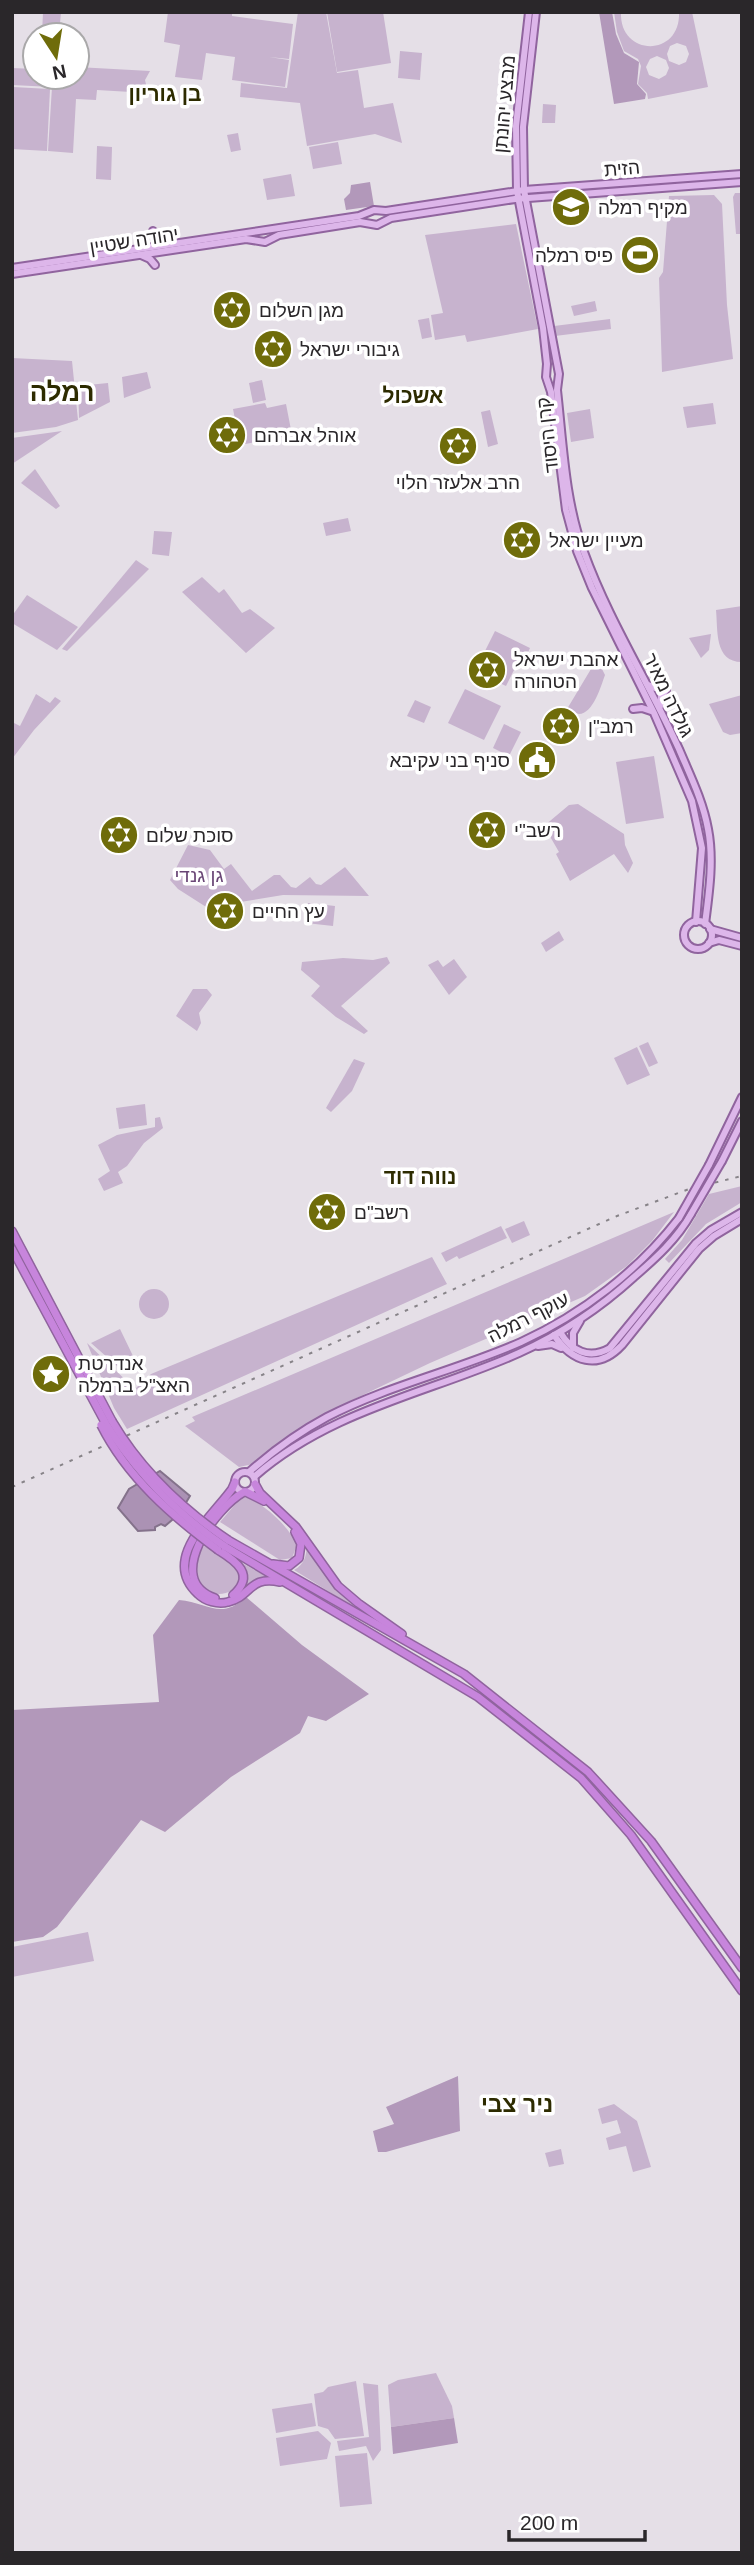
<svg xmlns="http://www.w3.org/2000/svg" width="754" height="2565" font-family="Arial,Heebo,sans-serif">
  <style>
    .green { fill: #c7b3ce; fill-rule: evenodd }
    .forest { fill: #b298ba }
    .water { fill: #ab92b4; stroke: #84728b; stroke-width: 2 }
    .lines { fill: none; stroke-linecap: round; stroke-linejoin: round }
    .major-casing { stroke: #90649e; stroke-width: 10 }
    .highway-casing { stroke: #90649e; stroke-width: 10 }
    .major { stroke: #ddb6ea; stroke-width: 6 }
    .highway { stroke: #c785dc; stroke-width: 7 }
    .rail { stroke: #878388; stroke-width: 2; stroke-dasharray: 3.5 7; stroke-linecap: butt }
    .major-bridge-casing { stroke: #90649e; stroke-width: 10; stroke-linecap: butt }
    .highway-bridge-casing { stroke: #90649e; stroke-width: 10; stroke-linecap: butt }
    .major-bridge { stroke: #ddb6ea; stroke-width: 6 }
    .highway-bridge { stroke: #c785dc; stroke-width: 7 }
    .labels { text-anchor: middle; stroke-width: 7; stroke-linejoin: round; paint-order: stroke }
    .street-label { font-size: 19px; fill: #2a272a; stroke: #fff }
    .poi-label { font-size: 19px; fill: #2a272a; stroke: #fff; text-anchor: start }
    .park-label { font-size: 19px; fill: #694575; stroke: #fff }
    .neighbourhood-label { font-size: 21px; font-weight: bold; fill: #2d2b00; stroke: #fff }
    .quarter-label { font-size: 23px; font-weight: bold; fill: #2d2b00; stroke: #fff }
    .district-label { font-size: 26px; font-weight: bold; fill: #2d2b00; stroke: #fff }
  </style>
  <rect width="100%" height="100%" fill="#e5dfe7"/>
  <g class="green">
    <polygon points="43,12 61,12 59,35 42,35"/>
    <polygon points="168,12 232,12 232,16 293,24 289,59 269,57 289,60 285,87 232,80 235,57 206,53 202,80 175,77 180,45 164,42"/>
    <polygon points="298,12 326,12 337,73 358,70 364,108 393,103 402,143 375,134 307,146 300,103 240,97 241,83 287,88"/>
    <polygon points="327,12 383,12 391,63 337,72"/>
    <path d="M614,12H621C619,57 681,58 679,12H692L708,87L648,99L647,93L638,84L641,66L638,59L624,51L617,32ZM677,43L686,46L689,54L686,62L679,65L669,61L667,54L670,46ZM657,56L666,60L669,68L666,75L659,79L649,75L646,67L650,59Z"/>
    <polygon points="400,51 422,53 420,80 398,78"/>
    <polygon points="77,67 150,71 145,80 148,93 97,90 96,100 76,99 73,153 48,151 52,87 12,85 12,68 35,69 35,77 77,77"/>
    <polygon points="13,87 50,89 47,151 12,149"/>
    <polygon points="543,104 556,105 555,123 542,123"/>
    <polygon points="238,133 241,150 231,152 227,135"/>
    <polygon points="338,142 342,164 313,169 309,147"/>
    <polygon points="97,146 112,147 111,180 96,179"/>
    <polygon points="291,174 295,196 267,200 263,179"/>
    <polygon points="735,193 742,193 742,234 736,234 733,197"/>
    <polygon points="714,195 722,204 727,305 733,359 662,372 659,278 663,272 669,196"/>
    <polygon points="516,224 538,329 467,342 465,335 435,340 431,315 443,313 425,235"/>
    <polygon points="595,301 597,311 574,316 571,306"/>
    <polygon points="429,318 432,337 422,339 418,320"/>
    <polygon points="610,319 611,329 555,336 554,326"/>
    <polygon points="12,358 72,361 78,420 56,427 12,433"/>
    <polygon points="147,372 151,388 124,398 122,377"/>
    <polygon points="262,380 266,400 253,403 249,383"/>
    <polygon points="108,383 110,402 79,418 78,386"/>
    <polygon points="265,403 267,408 286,404 292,435 240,445 233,409"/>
    <polygon points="713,403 716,424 687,428 683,407"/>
    <polygon points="590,409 594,438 571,442 567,413"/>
    <polygon points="490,410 498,444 488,447 481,412"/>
    <polygon points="62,431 12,464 12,438"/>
    <polygon points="35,469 60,506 56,509 21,483"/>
    <polygon points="348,518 351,531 326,536 323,523"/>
    <polygon points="154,531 172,532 169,556 152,554"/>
    <polygon points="136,560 149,569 67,651 62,649"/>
    <polygon points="202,577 219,593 224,589 242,613 250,609 275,628 246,653 182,592"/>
    <polygon points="27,595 78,627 57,650 12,623 12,616"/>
    <path d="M742,606V662C714,662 718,630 716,610Z"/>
    <polygon points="495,631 530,648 522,666 517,664 506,686 491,679 496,669 480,661"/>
    <polygon points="711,634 709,650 701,658 689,638"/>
    <path d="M597,659L605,675C601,686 593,714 579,714C578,714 568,710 567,709Z"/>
    <polygon points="465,689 501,706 484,740 448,723"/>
    <polygon points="36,694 50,703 55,697 61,701 34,730 12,759 12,722 20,726"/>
    <polygon points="742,695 742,733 730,735 723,732 709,704"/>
    <polygon points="415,700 431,707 424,723 407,716"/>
    <polygon points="504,724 521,732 509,756 493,748"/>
    <polygon points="654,756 664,818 626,824 616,762"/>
    <polygon points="578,804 624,834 625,845 633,863 628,873 614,854 570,881 556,854 559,852 544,826 569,805"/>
    <polygon points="188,845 210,850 224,869 231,864 252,891 274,875 280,875 291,887 296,888 310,877 316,884 321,885 345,867 369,896 283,895 228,904 217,903 214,912 178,889 170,880"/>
    <polygon points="308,903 335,906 333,926 306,923"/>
    <polygon points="559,931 564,940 546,952 541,943"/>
    <polygon points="387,957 390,963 341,1006 368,1031 364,1034 336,1017 311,996 320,986 301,970 302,962 343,958 373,960"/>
    <polygon points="454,959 467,977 449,995 428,965 438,960 443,967"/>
    <polygon points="193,989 207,989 212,995 199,1013 201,1023 197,1031 176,1016"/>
    <polygon points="648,1042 658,1063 649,1067 639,1046"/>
    <polygon points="637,1047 650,1075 627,1085 614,1058"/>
    <polygon points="354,1059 365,1063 352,1091 331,1112 326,1108"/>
    <polygon points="145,1104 147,1125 119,1129 116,1108"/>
    <polygon points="160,1117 163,1128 144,1143 127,1166 118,1172 123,1183 104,1191 98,1179 110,1171 98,1145 117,1135 155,1127 155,1118"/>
    <polygon points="742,1186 742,1202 706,1224 669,1263 665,1259 682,1240 709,1194"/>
    <polygon points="674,1212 652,1241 627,1266 585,1296 430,1363 342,1405 306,1424 253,1464 239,1467 185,1426 195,1421 192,1417"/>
    <polygon points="524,1221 530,1235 512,1243 505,1229"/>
    <polygon points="501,1226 507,1238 459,1259 457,1256 446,1262 441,1253"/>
    <polygon points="432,1257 447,1284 127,1429 114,1408 87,1343 135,1389 151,1374"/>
    <circle cx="154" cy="1304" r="15"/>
    <polygon points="120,1329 133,1356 126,1361 132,1368 125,1373 91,1343"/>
    <path d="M246,1497C265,1504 289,1527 297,1545L292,1558L280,1560L220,1522L238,1501Z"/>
    <path d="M307,1545L343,1594L357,1609L294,1570C305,1564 306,1556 307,1545Z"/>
    <path d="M204,1546L232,1561L236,1566L241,1578L233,1590C203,1606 187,1569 204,1546Z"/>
    <polygon points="242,1563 267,1577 258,1578 247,1586 247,1575"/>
    <polygon points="88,1932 94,1961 12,1977 12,1947"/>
    <polygon points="614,2104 637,2121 651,2167 633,2172 626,2146 609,2150 606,2138 621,2133 617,2120 602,2124 598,2109"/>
    <polygon points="561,2149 564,2164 549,2167 545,2153"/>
    <polygon points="436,2373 452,2406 454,2418 391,2427 388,2385 398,2380"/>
    <polygon points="356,2381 364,2436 335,2439 328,2429 318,2426 314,2394 323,2392 328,2387"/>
    <polygon points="363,2383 378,2385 381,2450 373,2461 366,2446 339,2451 337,2441 369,2437"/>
    <polygon points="312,2403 316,2426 276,2433 272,2409"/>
    <polygon points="318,2431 331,2443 327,2459 280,2466 276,2438"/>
    <polygon points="367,2453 372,2504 340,2507 335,2456"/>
  </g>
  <g class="forest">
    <polygon points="599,12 612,12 616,34 624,53 639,62 637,84 646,94 645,99 614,104"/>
    <polygon points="370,182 374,206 346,210 344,199 350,193 351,185"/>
    <path d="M246,1597L302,1645L369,1694L326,1721L308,1716L300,1733L231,1777L165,1832L141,1820L57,1927L43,1937L12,1942V1710L159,1702L153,1635L179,1600C207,1602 221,1621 246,1597Z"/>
    <polygon points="458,2076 460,2131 386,2152 378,2152 373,2131 394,2124 386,2107"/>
    <polygon points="454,2418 458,2443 393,2454 391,2427"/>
  </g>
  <polygon class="water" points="160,1471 190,1496 179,1514 165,1526 161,1524 155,1527 155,1530 138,1531 118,1508 129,1489"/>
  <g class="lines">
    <g class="major-casing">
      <g id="major">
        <polyline points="529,12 516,126 517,191 543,328 547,364 546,377 551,392 566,510 577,551 592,588 654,713 692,801 702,848 696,922"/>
        <path d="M536,12L523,127L524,190L559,374L557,390C563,443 565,502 584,552C609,621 649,683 679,749C690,775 703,801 708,829C714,860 709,893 705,924"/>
        <polyline points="153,231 158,239 170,244"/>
        <polyline points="141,255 150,259 155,265"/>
        <polyline points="12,268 359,216 374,210 386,211 524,190 742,174"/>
        <polyline points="12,274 246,239 265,242 279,235 360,222 377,225 391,218 515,199 742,182"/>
        <polyline points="648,685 655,688 664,686"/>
        <polyline points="660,706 661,696 666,690"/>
        <polyline points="633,709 642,708 651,711"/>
        <circle cx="698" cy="935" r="14"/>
        <polyline points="710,929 742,938"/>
        <polyline points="709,943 719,940 742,946"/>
        <polyline points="722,1161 742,1121"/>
        <polyline points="709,1165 742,1097"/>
        <path d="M560,1332C571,1351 589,1360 610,1348L696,1243L711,1230L742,1212"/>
        <path d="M554,1335C572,1362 598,1371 622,1345L699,1249L714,1236L742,1219"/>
        <polyline points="538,1346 552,1344 561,1348"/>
        <polyline points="573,1348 573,1333 580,1321"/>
        <circle cx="245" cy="1482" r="10"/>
        <path d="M249,1472C273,1451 299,1432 327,1417C389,1385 458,1370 521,1342C582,1314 638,1271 679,1218"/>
        <path d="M254,1477C330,1410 429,1393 519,1353C561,1334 600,1308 634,1277C656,1258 677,1239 691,1214"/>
      </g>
    </g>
    <g class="highway-casing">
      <g id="highway">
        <polyline points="12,1231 112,1421"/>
        <polyline points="12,1249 106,1424"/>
        <path d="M235,1482L232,1489C212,1517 160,1559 198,1594C205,1601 218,1605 228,1602C251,1597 249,1575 280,1582"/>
        <polyline points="255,1484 260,1493 296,1527 338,1586 358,1603 402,1634"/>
        <polyline points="246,1492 264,1501"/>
        <polyline points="228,1540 464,1674 588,1772 651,1841 742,1968"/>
        <polyline points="224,1546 478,1697 581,1778 631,1835 742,1991"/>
        <path d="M218,1550C236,1561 256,1575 233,1595"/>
        <polyline points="273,1564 289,1566 299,1558 301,1544 295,1532"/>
        <path d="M215,1598C162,1580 216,1507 244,1492"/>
      </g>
    </g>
    <use href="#major" class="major"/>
    <use href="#highway" class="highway"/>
    <polyline class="rail" points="12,1487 617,1216 689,1189 742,1176"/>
    <g class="major-bridge-casing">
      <g id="major-bridge">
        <polyline points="691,1214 722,1161"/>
        <polyline points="679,1218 709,1165"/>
      </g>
    </g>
    <g class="highway-bridge-casing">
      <g id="highway-bridge">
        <path d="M112,1421C141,1470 181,1508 228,1540"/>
        <path d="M106,1424C137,1473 176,1513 224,1546"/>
        <path d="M101,1425C127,1477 172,1516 218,1550"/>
      </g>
    </g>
    <use href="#major-bridge" class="major-bridge"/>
    <use href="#highway-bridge" class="highway-bridge"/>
  </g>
  <defs>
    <g id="university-disc" transform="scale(2.0125)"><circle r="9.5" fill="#6f6c0a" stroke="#fff"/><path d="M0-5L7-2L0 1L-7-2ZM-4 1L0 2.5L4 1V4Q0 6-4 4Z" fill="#fff"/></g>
    <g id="stadium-disc" transform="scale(2.0125)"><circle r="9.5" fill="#6f6c0a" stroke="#fff"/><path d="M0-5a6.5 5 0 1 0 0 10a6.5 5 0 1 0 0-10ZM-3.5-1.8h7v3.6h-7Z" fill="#fff"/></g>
    <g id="synagogue-disc" transform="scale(2.0125)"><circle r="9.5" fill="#6f6c0a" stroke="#fff"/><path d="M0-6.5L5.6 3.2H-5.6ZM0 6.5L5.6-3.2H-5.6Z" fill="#fff"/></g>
    <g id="civic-disc" transform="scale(2.0125)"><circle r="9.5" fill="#6f6c0a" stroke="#fff"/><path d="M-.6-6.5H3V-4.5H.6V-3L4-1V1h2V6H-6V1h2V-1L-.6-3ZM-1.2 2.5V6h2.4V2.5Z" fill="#fff"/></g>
    <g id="sight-disc" transform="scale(2.0125)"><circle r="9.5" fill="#6f6c0a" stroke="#fff"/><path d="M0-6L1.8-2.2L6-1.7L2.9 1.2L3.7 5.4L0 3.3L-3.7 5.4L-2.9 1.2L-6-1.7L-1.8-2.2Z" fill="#fff"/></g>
  </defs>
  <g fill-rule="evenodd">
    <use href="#university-disc" x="571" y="207"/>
    <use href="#stadium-disc" x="640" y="255"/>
    <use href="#synagogue-disc" x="232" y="310"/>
    <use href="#synagogue-disc" x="273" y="349"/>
    <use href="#synagogue-disc" x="227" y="435"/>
    <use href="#synagogue-disc" x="458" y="446"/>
    <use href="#synagogue-disc" x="522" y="540"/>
    <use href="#synagogue-disc" x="487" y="670"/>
    <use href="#synagogue-disc" x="561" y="726"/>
    <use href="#civic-disc" x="537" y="760"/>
    <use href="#synagogue-disc" x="487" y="830"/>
    <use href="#synagogue-disc" x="119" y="835"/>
    <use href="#synagogue-disc" x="225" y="911"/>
    <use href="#synagogue-disc" x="327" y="1212"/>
    <use href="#sight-disc" x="51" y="1374"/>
  </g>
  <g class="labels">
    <g class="street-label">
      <text transform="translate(504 104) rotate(-85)" y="7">מבצע יהונתן</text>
      <text transform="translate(622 168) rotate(-5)" y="7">הזית</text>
      <text transform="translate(134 240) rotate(-9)" y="7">יהודה שטיין</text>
      <text transform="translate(547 435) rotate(-97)" y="7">קרן היסוד</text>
      <text transform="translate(669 695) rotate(64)" y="7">גולדה מאיר</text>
      <text transform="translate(528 1317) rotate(-27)" y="7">עוקף רמלה</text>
    </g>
    <g class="poi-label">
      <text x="598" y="214">מקיף רמלה</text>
      <text x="613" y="262" text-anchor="end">פיס רמלה</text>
      <text x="259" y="317">מגן השלום</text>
      <text x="300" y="356">גיבורי ישראל</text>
      <text x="254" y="442">אוהל אברהם</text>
      <text x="458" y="489" text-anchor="middle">הרב אלעזר הלוי</text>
      <text x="549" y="547">מעיין ישראל</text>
      <text x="514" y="666">אהבת ישראל<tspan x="514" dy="22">הטהורה</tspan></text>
      <text x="588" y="733">רמב"ן</text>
      <text x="510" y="767" text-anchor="end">סניף בני עקיבא</text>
      <text x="514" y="837">רשב"י</text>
      <text x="146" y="842">סוכת שלום</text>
      <text x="252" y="918">עץ החיים</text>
      <text x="354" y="1219">רשב"ם</text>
      <text x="78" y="1370">אנדרטת<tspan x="78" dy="22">האצ"ל ברמלה</tspan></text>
    </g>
    <g class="park-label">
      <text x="199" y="882">גן גנדי</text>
    </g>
    <g class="neighbourhood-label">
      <text x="165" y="101">בן גוריון</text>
      <text x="413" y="403">אשכול</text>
      <text x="420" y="1184">נווה דוד</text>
    </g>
    <g class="quarter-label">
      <text x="517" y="2112">ניר צבי</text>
    </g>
    <g class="district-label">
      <text x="62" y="401">רמלה</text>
    </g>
  </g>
  <rect width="754" height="2565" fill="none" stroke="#2a272a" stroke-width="28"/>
  <g transform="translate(56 56) rotate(168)"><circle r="33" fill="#ffffff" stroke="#aaa9aa" stroke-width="2"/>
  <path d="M0-5L12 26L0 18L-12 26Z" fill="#6f6c0a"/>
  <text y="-10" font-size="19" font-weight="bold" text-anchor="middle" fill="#2a272a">N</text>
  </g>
  <path d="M509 2530v10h136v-10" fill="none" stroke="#2a272a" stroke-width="3.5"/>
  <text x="520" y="2530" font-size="21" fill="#2a272a" stroke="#ffffff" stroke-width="5" paint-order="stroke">200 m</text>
</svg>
